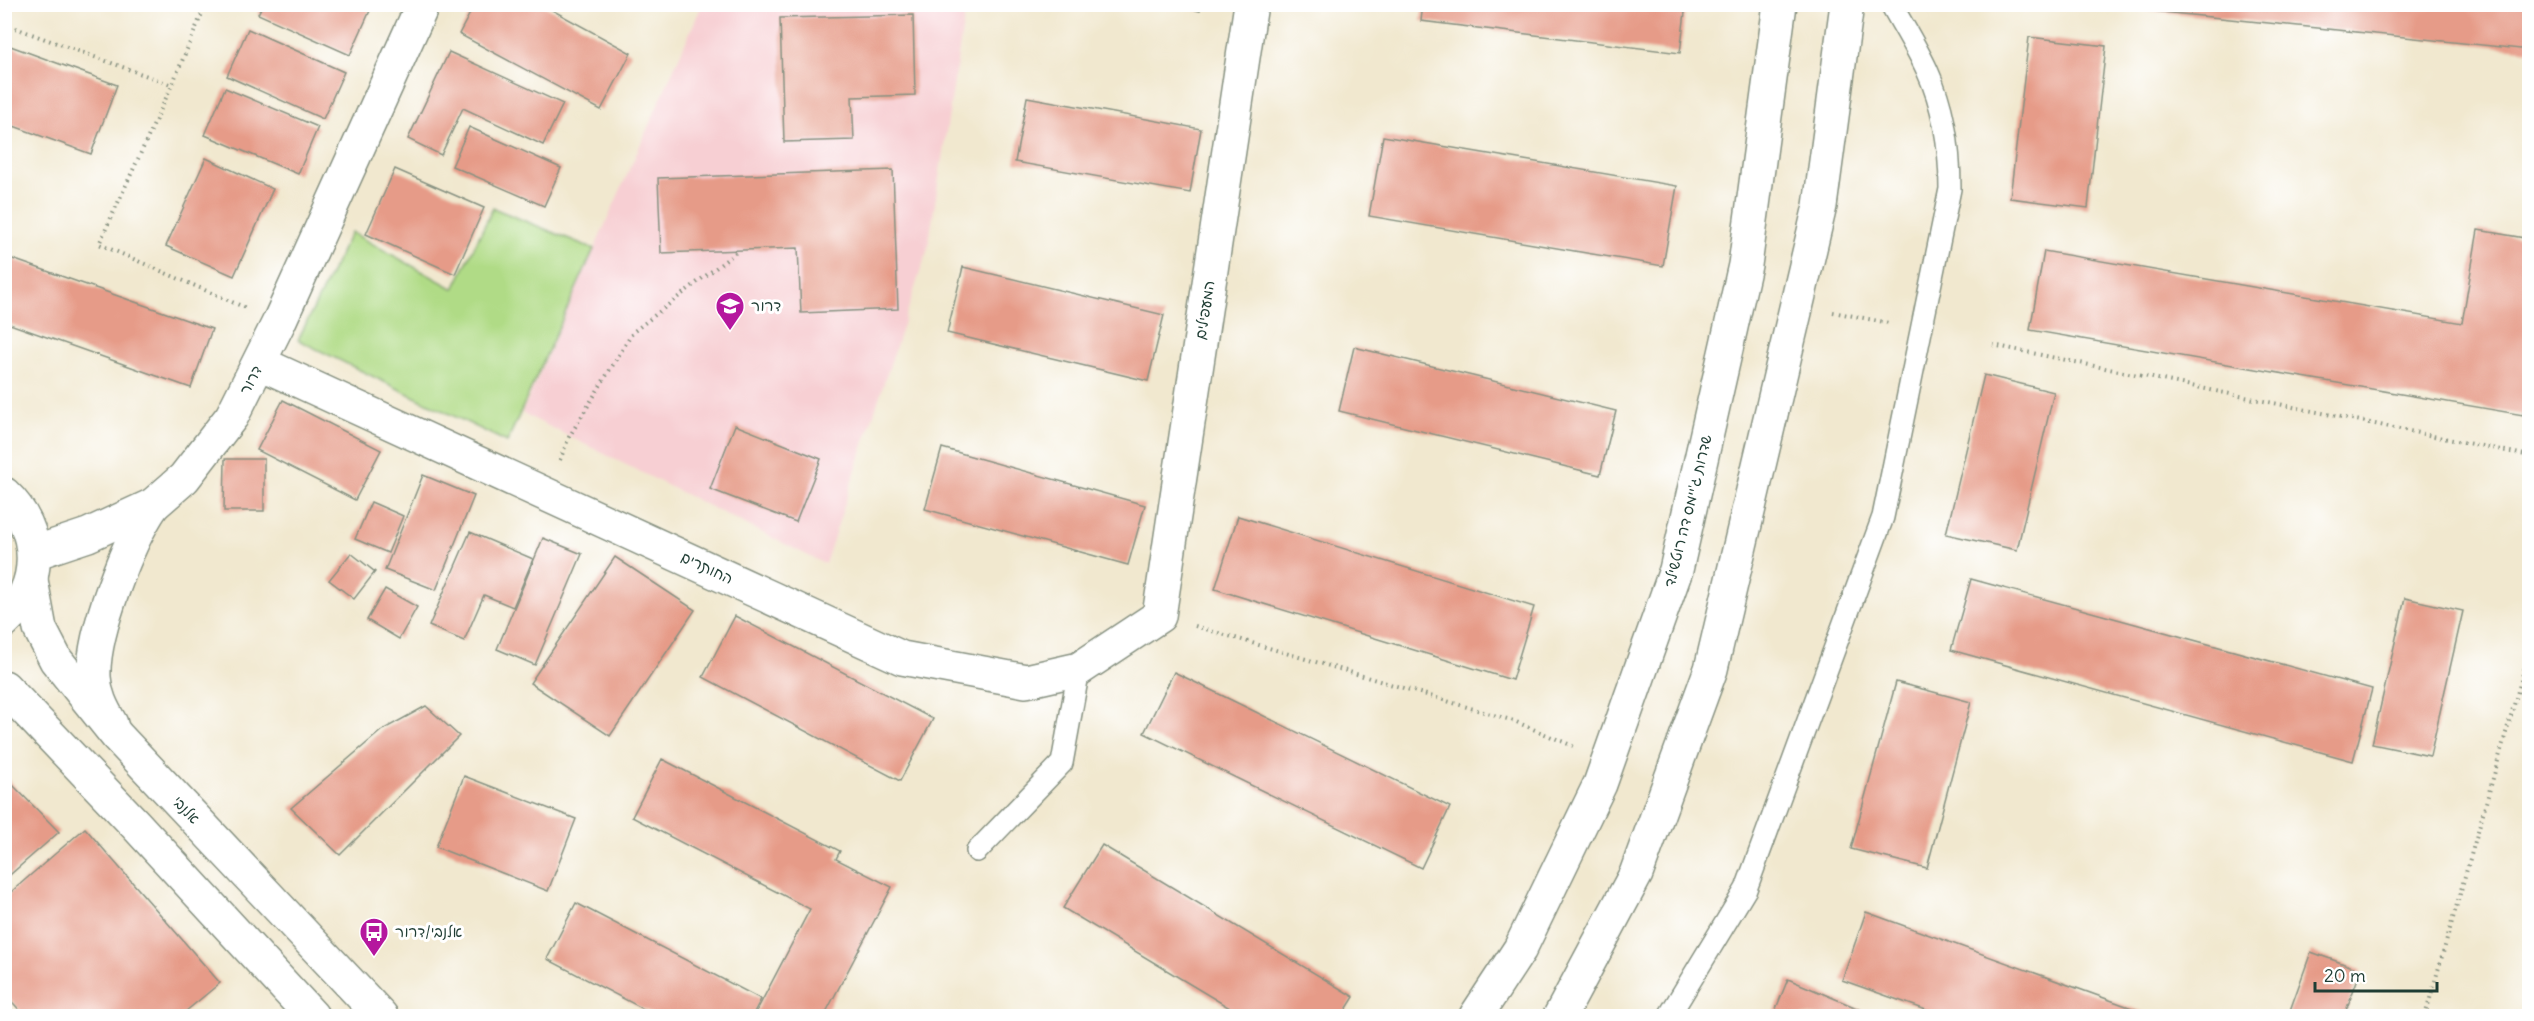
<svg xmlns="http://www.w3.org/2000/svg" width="2534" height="1021" font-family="Delius,'Playpen Sans Hebrew',sans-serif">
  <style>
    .built { fill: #f7cfd3 }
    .green { fill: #b0db86; stroke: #688c5d; stroke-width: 1.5 }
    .building { fill: #e69b88 }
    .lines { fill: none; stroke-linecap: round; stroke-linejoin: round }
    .lane-casing { stroke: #889282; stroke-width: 24 }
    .street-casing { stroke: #889282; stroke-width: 36 }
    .secondary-casing { stroke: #889282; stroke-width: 36 }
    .path { stroke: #889282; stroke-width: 4; stroke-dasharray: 1.5 4.5; stroke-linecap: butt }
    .lane { stroke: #fff; stroke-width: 21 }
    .street { stroke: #fff; stroke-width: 33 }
    .secondary { stroke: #fff; stroke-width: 33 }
    .labels { text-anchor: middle; stroke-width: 6; stroke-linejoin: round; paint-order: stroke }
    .poi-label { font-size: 15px; fill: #1f3d34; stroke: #fff; text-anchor: start }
    .street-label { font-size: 15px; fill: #1f3d34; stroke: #fff }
  </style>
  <rect width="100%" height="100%" fill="#fff"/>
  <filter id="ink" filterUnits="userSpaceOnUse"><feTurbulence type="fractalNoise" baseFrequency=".0167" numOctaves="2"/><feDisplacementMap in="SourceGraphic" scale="12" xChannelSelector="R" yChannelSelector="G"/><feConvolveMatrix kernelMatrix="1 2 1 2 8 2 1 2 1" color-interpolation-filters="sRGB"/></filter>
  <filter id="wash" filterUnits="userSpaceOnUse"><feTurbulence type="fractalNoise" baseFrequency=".008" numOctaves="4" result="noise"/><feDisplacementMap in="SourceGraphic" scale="24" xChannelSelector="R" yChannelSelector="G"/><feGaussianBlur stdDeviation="1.35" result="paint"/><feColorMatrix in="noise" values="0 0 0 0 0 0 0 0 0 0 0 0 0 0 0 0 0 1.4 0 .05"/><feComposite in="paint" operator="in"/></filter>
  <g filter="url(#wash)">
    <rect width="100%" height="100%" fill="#f1e8cf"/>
    <polygon class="built" points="702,5 966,5 928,248 825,564 522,413"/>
    <polygon class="green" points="493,208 594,249 507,442 298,340 351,232 454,289"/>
    <g id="blocks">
      <g class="building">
        <polygon points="263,4 373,4 350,55 258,14"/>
        <polygon points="475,4 541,4 631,53 601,110 459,34"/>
        <polygon points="1170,4 1201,4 1200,11"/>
        <polygon points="1423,4 1686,4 1680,53 1421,21"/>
        <polygon points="2105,4 2530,4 2530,50 2105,6"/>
        <polygon points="913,15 915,95 852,97 854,140 784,142 780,18"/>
        <polygon points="248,29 344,72 323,119 227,76"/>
        <polygon points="2029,37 2106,46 2088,208 2010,198"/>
        <polygon points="5,44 117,85 91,154 5,123"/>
        <polygon points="449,52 563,104 543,145 463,108 441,155 408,139"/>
        <polygon points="225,88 318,127 298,174 205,135"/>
        <polygon points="1027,97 1201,129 1190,193 1015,162"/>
        <polygon points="469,127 561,168 544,206 452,166"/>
        <polygon points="1383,136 1677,186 1663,266 1369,216"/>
        <polygon points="206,158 273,189 234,276 166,246"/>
        <polygon points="395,169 484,208 455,274 366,234"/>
        <polygon points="893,170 898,309 801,313 798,248 661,253 658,178"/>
        <polygon points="2478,230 2530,239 2530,376 2523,415 2030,330 2044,251 2462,323"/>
        <polygon points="4,256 212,329 191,388 4,322"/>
        <polygon points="963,267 1164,315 1148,381 947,333"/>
        <polygon points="1354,347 1616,411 1600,475 1339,411"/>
        <polygon points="1984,375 2054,392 2017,550 1946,534"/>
        <polygon points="283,400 381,450 355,500 257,450"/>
        <polygon points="735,425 821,459 796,522 710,489"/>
        <polygon points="942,448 1145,505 1128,565 925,509"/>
        <polygon points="225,459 264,459 264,511 224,511"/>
        <polygon points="423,475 474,496 436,590 385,570"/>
        <polygon points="371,502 403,516 388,553 355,539"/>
        <polygon points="1238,516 1534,607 1512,680 1215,589"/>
        <polygon points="470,532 533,559 513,607 484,595 464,641 429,626"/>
        <polygon points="543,538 582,554 535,665 497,649"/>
        <polygon points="351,553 375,572 354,599 329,580"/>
        <polygon points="615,557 695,610 610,736 530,683"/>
        <polygon points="1971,579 2372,689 2353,761 1951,650"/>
        <polygon points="385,589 417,607 399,639 367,620"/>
        <polygon points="2405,598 2463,611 2430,756 2372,744"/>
        <polygon points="735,616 933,719 900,781 703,677"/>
        <polygon points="1174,672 1450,807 1421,868 1144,733"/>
        <polygon points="1896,682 1971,702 1927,868 1851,849"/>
        <polygon points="426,706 459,736 340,855 291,808 382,730"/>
        <polygon points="662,759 840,851 836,859 892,887 824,1016 754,1016 810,909 632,817"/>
        <polygon points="4,776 59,832 4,880"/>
        <polygon points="464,776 576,819 548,891 436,847"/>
        <polygon points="85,828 220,983 180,1016 25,1016 4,993 4,898"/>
        <polygon points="1102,845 1354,997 1342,1016 1243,1016 1063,908"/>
        <polygon points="576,903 761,999 752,1016 657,1016 547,959"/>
        <polygon points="1866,912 2154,1016 1943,1016 1842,980"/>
        <polygon points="2311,952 2361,970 2344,1016 2288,1016"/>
        <polygon points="1788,979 1864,1011 1862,1016 1773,1016"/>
      </g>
    </g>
  </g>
  <g filter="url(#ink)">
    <use href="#blocks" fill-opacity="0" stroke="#889282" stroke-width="1.5"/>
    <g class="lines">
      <g class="lane-casing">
        <g id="lane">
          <polyline points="977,851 1062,763 1079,669"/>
          <path d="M1669,1016L1746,889L1883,517L1950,189C1950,149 1944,107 1927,70C1917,48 1903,26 1891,4"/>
        </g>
      </g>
      <g class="street-casing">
        <g id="street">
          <polyline points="260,363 902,658 1026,681 1079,669 1159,616 1251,4"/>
          <polyline points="34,553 88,535 153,505 184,478 232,416 279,322 423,4"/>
          <path d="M111,724C102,709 95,695 94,677C92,634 128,541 153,505"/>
        </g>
      </g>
      <g class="secondary-casing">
        <g id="secondary">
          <path d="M4,494C42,529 44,586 4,621"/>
          <polyline points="31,580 40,629 56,660 117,736 381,1016"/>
          <polyline points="4,687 135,824 312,1016"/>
          <polyline points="1476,1016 1520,949 1600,784 1676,570 1745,265 1780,4"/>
          <polyline points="1560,1016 1636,874 1711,669 1820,206 1847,4"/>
        </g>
      </g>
      <g class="path">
        <polyline points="206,4 172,85 99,244 246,308"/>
        <polyline points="4,24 172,85"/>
        <polyline points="1833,312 1889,323"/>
        <polyline points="1993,345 2530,456"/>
        <polyline points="560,460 569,437 633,332 739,250"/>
        <polyline points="1195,626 1514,721 1573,746"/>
        <polyline points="2425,1016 2530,649"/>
      </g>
      <use href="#lane" class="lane"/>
      <use href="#street" class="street"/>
      <use href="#secondary" class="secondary"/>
    </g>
  </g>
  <defs>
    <g id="school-pin" transform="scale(1.5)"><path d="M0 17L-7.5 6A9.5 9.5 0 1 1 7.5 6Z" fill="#b5179e" stroke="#fff"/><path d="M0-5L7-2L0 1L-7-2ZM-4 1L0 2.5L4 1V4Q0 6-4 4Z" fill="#fff"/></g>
    <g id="bus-pin" transform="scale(1.5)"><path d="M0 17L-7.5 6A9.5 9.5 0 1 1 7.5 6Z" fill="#b5179e" stroke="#fff"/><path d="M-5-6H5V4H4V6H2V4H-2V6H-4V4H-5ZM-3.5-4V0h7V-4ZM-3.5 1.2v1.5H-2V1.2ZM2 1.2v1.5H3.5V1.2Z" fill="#fff"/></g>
  </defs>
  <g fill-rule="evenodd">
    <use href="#school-pin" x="730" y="306"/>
    <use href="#bus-pin" x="374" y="932"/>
  </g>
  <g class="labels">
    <g class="poi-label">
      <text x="751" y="311">דרור</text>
      <text x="395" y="937">אלנבי/דרור</text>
    </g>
    <g class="street-label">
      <text transform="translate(1205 310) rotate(-81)" y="5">המעפילים</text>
      <text transform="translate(251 380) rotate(-62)" y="5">דרור</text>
      <text transform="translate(1688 511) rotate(-76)" y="5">שדרות ג'יימס דה רוטשילד</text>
      <text transform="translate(707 568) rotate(25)" y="5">החותרים</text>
      <text transform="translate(186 810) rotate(47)" y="5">אלנבי</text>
    </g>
  </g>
  <rect width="2534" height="1021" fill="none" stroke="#fff" stroke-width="24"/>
  <path d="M2315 982v9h122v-9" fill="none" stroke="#1f3d34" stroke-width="3"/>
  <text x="2324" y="982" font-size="18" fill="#1f3d34" stroke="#ffffff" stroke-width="4.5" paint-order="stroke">20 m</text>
</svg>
